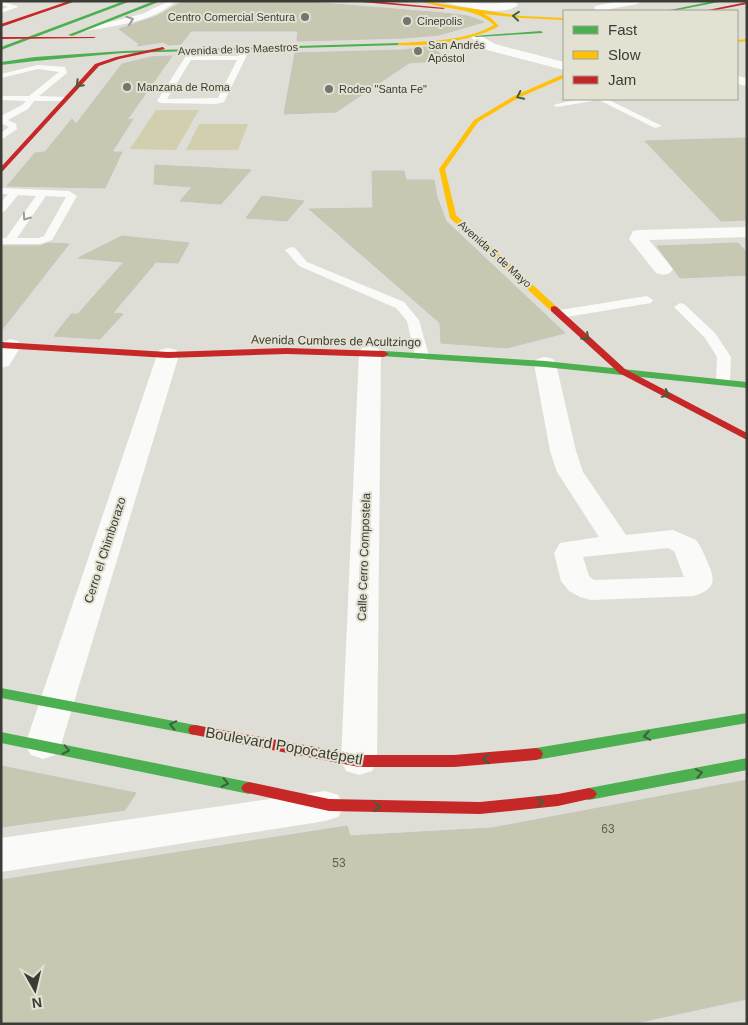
<svg xmlns="http://www.w3.org/2000/svg" width="748" height="1025" font-family="Arial,sans-serif">
  <style>
    .green { fill: #d1cfae }
    .building { fill: #c8c7b2; stroke: #c6c5be }
    .lines { fill: none; stroke-linecap: round; stroke-linejoin: round }
    .lane { fill: #fafaf9; fill-rule: evenodd }
    .street { fill: #fafaf9; fill-rule: evenodd }
    .fast { fill: #4caf50; fill-rule: evenodd }
    .slow { fill: #ffc107; fill-rule: evenodd }
    .jam { fill: #c62828; fill-rule: evenodd }
    .oneway { stroke: #415e3e }
    .oneway2 { stroke: #9b9b98 }
    .poi-dot { fill: #75756e; stroke: #e3e2d2; stroke-width: 2 }
    .labels { text-anchor: middle; stroke-width: 4; stroke-linejoin: round; paint-order: stroke }
    .far-poi-label { font-size: 11px; fill: #3c3c36; stroke: #e3e2d2; text-anchor: start }
    .far-street-label { font-size: 11px; fill: #3c3c36; stroke: #e3e2d2 }
    .street-label { font-size: 12px; fill: #3c3c36; stroke: #e3e2d2 }
    .near-number-label { font-size: 12px; fill: #5f5f55 }
    .near-street-label { font-size: 15px; fill: #3c3c36; stroke: #e3e2d2 }
  </style>
  <rect width="100%" height="100%" fill="#dfded6"/>
  <g class="green">
    <polygon points="156,110 199,110 176,150 130,149"/>
    <polygon points="199,124 248,124 238,150 186,150"/>
  </g>
  <g class="building">
    <polygon points="184,1 297,1 443,13 468,16 484,22 439,35 404,38 297,41 298,31 191,31 181,44 168,45 163,42 137,46 139,44 119,29 157,16"/>
    <polygon points="432,46 447,60 409,63 336,112 284,114 295,53 404,50"/>
    <polygon points="172,56 127,120 133,119 112,152 122,152 105,188 7,186 35,153 45,152 72,119 76,124 122,64 151,57"/>
    <polygon points="747,138 747,220 721,221 645,141"/>
    <polygon points="155,165 251,170 221,204 180,201 192,187 154,184"/>
    <polygon points="372,171 404,171 406,180 434,180 437,197 446,221 565,333 507,348 441,343 440,323 309,209 373,208"/>
    <polygon points="262,196 304,201 287,221 246,218"/>
    <polygon points="122,236 189,243 178,263 156,262 113,313 123,314 100,339 54,336 71,314 78,314 124,262 78,258"/>
    <polygon points="49,243 69,244 1,331 1,246 40,246"/>
    <polygon points="738,243 747,253 747,275 680,278 657,246"/>
    <polygon points="1,766 136,793 125,810 1,827"/>
    <polygon points="747,780 747,999 631,1024 1,1024 1,880 347,826 350,836 492,828"/>
  </g>
  <g class="lines">
    <g class="lane">
      <polygon points="1,1 17,6 18,7 1,13 1,9 8,7 1,5"/>
      <path d="M169,1H176C154,22 114,26 85,31L82,29L142,14Z"/>
      <path d="M243,47L250,49L224,102L216,104L161,103L157,101L191,48L198,50L194,56H239ZM191,60H237L218,98L167,99Z"/>
      <polygon points="38,65 65,67 67,73 39,96 65,97 69,99 65,101 34,101 28,109 8,120 16,124 17,129 1,140 1,133 9,127 1,123 1,116 22,105 26,101 1,100 1,96 29,96 59,72 38,69 1,78 1,74"/>
      <polygon points="579,99 596,99 592,101 557,107 553,105"/>
      <polygon points="597,99 607,99 662,126 655,128"/>
      <path d="M1,188L69,191L77,196L52,240L40,244H1V238H6L36,196L18,195L5,211L1,212V202L8,194H1ZM46,196L66,197L44,236L39,238H17Z"/>
      <polygon points="291,247 295,248 307,262 404,302 419,320 429,356 427,359 422,360 415,356 407,321 396,308 299,266 285,250"/>
      <polygon points="647,296 653,300 651,303 560,318 554,314 560,310"/>
      <polygon points="680,303 684,304 715,333 731,357 730,382 728,385 718,385 716,382 717,357 705,338 674,307"/>
    </g>
    <g class="street">
      <path d="M445,1C464,1 481,5 500,3C507,3 513,0 518,5C505,17 463,7 446,3Z"/>
      <polygon points="619,1 642,1 637,4 599,11 594,8 595,6"/>
      <polygon points="476,33 495,44 564,62 564,70 487,50 478,45 470,36"/>
      <polygon points="737,76 747,78 747,86 737,84"/>
      <polygon points="747,227 747,237 649,240 673,269 670,273 663,275 656,273 629,239 633,231 639,230"/>
      <polygon points="10,339 18,341 21,346 9,366 1,368 1,343"/>
      <polygon points="370,346 378,348 381,353 377,761 372,771 359,775 346,771 341,761 359,353 362,348"/>
      <polygon points="168,348 176,350 179,355 61,745 55,755 43,759 31,755 25,745 157,355 160,350"/>
      <path d="M545,357L553,359L556,364L576,451L583,472L626,535L673,530L696,540C701,546 704,554 707,561C716,581 716,589 693,596L591,600L580,597L569,591L561,581L554,553L560,543L599,537L557,472L550,451L534,364L537,359ZM668,548L674,551L684,577L594,580L589,576L583,557Z"/>
      <polygon points="325,791 338,795 344,806 338,817 325,821 1,872 1,838"/>
    </g>
    <g class="fast">
      <polygon points="124,1 131,1 1,50 1,47"/>
      <polygon points="154,1 161,1 72,36 68,35"/>
      <polygon points="714,1 724,1 673,11 665,11"/>
      <polygon points="541,31 543,33 476,37 474,36"/>
      <polygon points="399,43 401,45 123,53 35,61 1,65 1,62 35,57 123,51"/>
      <polygon points="384,351 545,361 747,382 747,388 545,367 381,356 379,354"/>
      <polygon points="1,688 195,725 200,726 202,730 200,734 195,735 1,698"/>
      <polygon points="747,713 747,723 536,760 531,758 529,754 531,750 536,748"/>
      <polygon points="1,732 249,782 254,784 257,788 254,792 249,794 1,743"/>
      <polygon points="747,758 747,770 589,800 584,798 581,794 584,790 589,788"/>
    </g>
    <g class="slow">
      <path d="M421,1L522,16L564,18V20L522,18L484,14L491,18L499,26C473,41 427,47 397,45L399,43C430,41 467,41 494,25C473,6 446,11 421,1Z"/>
      <polygon points="747,39 747,41 737,42 737,40"/>
      <polygon points="564,74 564,78 518,98 478,122 445,169 456,215 557,307 557,311 551,311 450,218 439,169 474,120 514,96"/>
    </g>
    <g class="jam">
      <polygon points="69,1 76,1 1,27 1,24"/>
      <polygon points="349,1 371,1 445,8 443,9"/>
      <polygon points="747,2 747,4 711,11 703,11"/>
      <polygon points="1,37 94,37 96,38 1,39"/>
      <polygon points="163,47 165,49 119,59 99,66 1,173 1,167 95,64 116,57"/>
      <polygon points="554,306 557,307 625,369 747,433 747,440 619,373 551,311 551,307"/>
      <polygon points="1,342 168,352 287,348 384,351 389,354 384,357 287,354 168,358 1,348"/>
      <polygon points="195,725 359,755 454,755 536,748 541,750 543,754 541,758 536,760 454,767 359,767 190,734 188,730 190,726"/>
      <polygon points="249,782 329,799 480,802 558,794 589,788 594,790 597,794 594,798 558,806 480,814 329,811 244,792 241,788 244,784"/>
    </g>
  </g>
  <defs><path id="oneway-chevron" d="M-2-3.5L2.5 0L-2 3.5" fill="none" stroke-width="1.6" stroke-linecap="round" stroke-linejoin="round" transform="scale(1.25)"/></defs>
  <g class="oneway">
    <use href="#oneway-chevron" transform="translate(516 16) rotate(-175)"/>
    <use href="#oneway-chevron" transform="translate(79 84) rotate(134)"/>
    <use href="#oneway-chevron" transform="translate(520 96) rotate(154)"/>
    <use href="#oneway-chevron" transform="translate(586 337) rotate(43)"/>
    <use href="#oneway-chevron" transform="translate(666 394) rotate(28)"/>
    <use href="#oneway-chevron" transform="translate(173 725) rotate(-169)"/>
    <use href="#oneway-chevron" transform="translate(647 736) rotate(170)"/>
    <use href="#oneway-chevron" transform="translate(66 750) rotate(12)"/>
    <use href="#oneway-chevron" transform="translate(486 759) rotate(175)"/>
    <use href="#oneway-chevron" transform="translate(699 773) rotate(-11)"/>
    <use href="#oneway-chevron" transform="translate(225 783) rotate(12)"/>
    <use href="#oneway-chevron" transform="translate(540 802) rotate(-6)"/>
    <use href="#oneway-chevron" transform="translate(377 807) rotate(2)"/>
  </g>
  <g class="oneway2">
    <use href="#oneway-chevron" transform="translate(130 20) rotate(-19)"/>
    <use href="#oneway-chevron" transform="translate(26 217) rotate(125)"/>
  </g>
  <g class="poi-dot">
    <circle cx="305" cy="17" r="5"/>
    <circle cx="407" cy="21" r="5"/>
    <circle cx="418" cy="51" r="5"/>
    <circle cx="127" cy="87" r="5"/>
    <circle cx="329" cy="89" r="5"/>
  </g>
  <g class="labels">
    <g class="far-poi-label">
      <text x="295" y="21" text-anchor="end">Centro Comercial Sentura</text>
      <text x="417" y="25">Cinepolis</text>
      <text x="428" y="49">San Andrés<tspan x="428" dy="13">Apóstol</tspan></text>
      <text x="137" y="91">Manzana de Roma</text>
      <text x="339" y="93">Rodeo "Santa Fe"</text>
    </g>
    <g class="far-street-label">
      <text transform="translate(238 49) rotate(-2)" y="4">Avenida de los Maestros</text>
      <text transform="translate(495 254) rotate(42)" y="4">Avenida 5 de Mayo</text>
    </g>
    <g class="street-label">
      <text transform="translate(336 341) rotate(1)" y="4">Avenida Cumbres de Acultzingo</text>
      <text transform="translate(105 550) rotate(-72)" y="4">Cerro el Chimborazo</text>
      <text transform="translate(364 557) rotate(-88)" y="4">Calle Cerro Compostela</text>
    </g>
    <g class="near-number-label">
      <text x="608" y="833">63</text>
      <text x="339" y="867">53</text>
    </g>
    <g class="near-street-label">
      <text transform="translate(284 746) rotate(10)" y="5">Boulevard Popocatépetl</text>
    </g>
  </g>
  <rect width="748" height="1025" fill="none" stroke="#3c3c36" stroke-width="5"/>
  <rect x="563" y="10" width="175" height="90" fill="#e3e2d2" stroke="#a0a094"/>
  <rect x="573" y="26" width="25" height="8" fill="#4caf50" stroke="#a0a094"/>
  <text x="608" y="35" font-size="15" fill="#3c3c36">Fast</text>
  <rect x="573" y="51" width="25" height="8" fill="#ffc107" stroke="#a0a094"/>
  <text x="608" y="60" font-size="15" fill="#3c3c36">Slow</text>
  <rect x="573" y="76" width="25" height="8" fill="#c62828" stroke="#a0a094"/>
  <text x="608" y="85" font-size="15" fill="#3c3c36">Jam</text>
  <g transform="translate(35 990) rotate(172)" stroke="#e3e2d2" stroke-width="4" paint-order="stroke">
  <path d="M0-4L9 19L0 12L-9 19Z" fill="#3c3c36"/>
  <text y="-8" font-size="14" font-weight="bold" text-anchor="middle" fill="#3c3c36">N</text>
  </g>
</svg>
